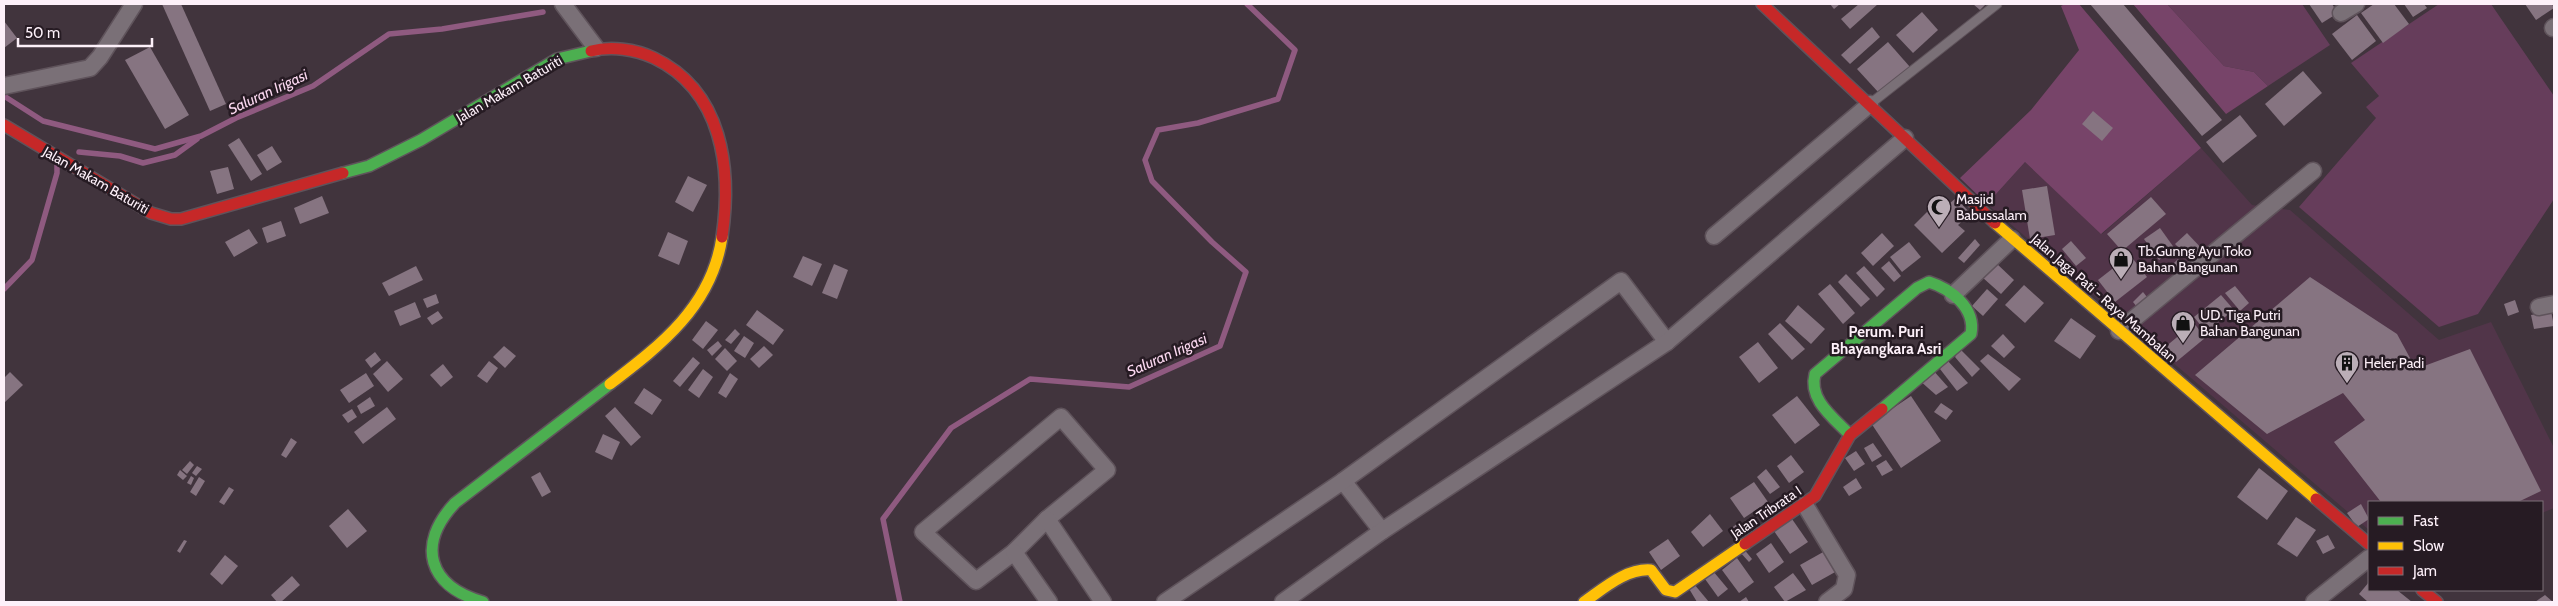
<svg xmlns="http://www.w3.org/2000/svg" width="2558" height="606" font-family="Cabin,sans-serif">
  <style>
    .built { fill: #513549 }
    .green { fill: #663d5b }
    .forest { fill: #774469 }
    .lines { fill: none; stroke-linecap: round; stroke-linejoin: round }
    .stream { stroke: #8f5a80; stroke-width: 5.5 }
    .building { fill: #867481 }
    .lane-casing { stroke: #5f535b; stroke-width: 11 }
    .street-casing { stroke: #5f535b; stroke-width: 19 }
    .fast-casing { stroke: #5f535b; stroke-width: 14 }
    .slow-casing { stroke: #5f535b; stroke-width: 14 }
    .jam-casing { stroke: #5f535b; stroke-width: 14 }
    .lane { stroke: #7a7077; stroke-width: 9 }
    .street { stroke: #7a7077; stroke-width: 16 }
    .fast { stroke: #4caf50; stroke-width: 11 }
    .slow { stroke: #ffc107; stroke-width: 11 }
    .jam { stroke: #c62828; stroke-width: 11 }
    .labels { text-anchor: middle; stroke-width: 5; stroke-linejoin: round; paint-order: stroke }
    .street-label { font-size: 14px; fill: #fdf0f9; stroke: #261b23 }
    .poi-label { font-size: 14px; fill: #fdf0f9; stroke: #261b23; text-anchor: start }
    .water-label { font-size: 15px; font-style: italic; fill: #fbd8f0; stroke: #261b23 }
    .neighbourhood-label { font-size: 15px; font-weight: bold; fill: #fdf0f9; stroke: #261b23 }
  </style>
  <rect width="100%" height="100%" fill="#41343d"/>
  <polygon class="built" points="2201,148 2252,205 2290,210 2439,340 2491,322 2554,448 2554,508 2542,513 2542,502 2369,502 2369,530 1987,204 2025,162 2102,234"/>
  <g class="green">
    <polygon points="2167,4 2302,4 2330,45 2268,86 2254,72 2224,66"/>
    <polygon points="2439,4 2491,4 2554,96 2554,199 2478,314 2439,327 2299,207 2376,118 2366,107 2379,96 2351,63"/>
  </g>
  <g class="forest">
    <polygon points="2065,4 2079,4 2201,148 2101,234 2025,162 1987,204 1960,178 2031,110 2079,50 2061,6"/>
    <polygon points="2133,4 2167,4 2224,66 2254,72 2268,86 2226,114"/>
  </g>
  <g class="lines">
    <g class="stream">
      <polyline points="4,96 43,121 155,149 201,136 236,118 313,86 389,34 442,29 543,12"/>
      <polyline points="79,152 120,156 143,163 175,155 197,139"/>
      <polyline points="4,289 32,260 57,173 57,164"/>
      <polyline points="900,602 883,519 951,428 1030,379 1129,387 1220,346 1246,272 1212,242 1152,181 1145,160 1158,130 1198,123 1278,99 1295,50 1247,4"/>
    </g>
  </g>
  <g class="building">
    <polygon points="162,4 181,4 226,104 210,111"/>
    <polygon points="1830,4 1840,4 1834,9"/>
    <polygon points="1859,4 1878,4 1850,29 1841,19"/>
    <polygon points="1973,4 1986,4 1980,10"/>
    <polygon points="2090,4 2123,4 2222,120 2202,136"/>
    <polygon points="2309,4 2332,4 2338,13 2322,23"/>
    <polygon points="2374,4 2394,4 2409,24 2383,43 2361,13"/>
    <polygon points="2404,4 2424,4 2427,8 2413,17"/>
    <polygon points="2525,4 2552,4 2554,8 2536,20"/>
    <polygon points="1922,12 1938,30 1913,53 1896,35"/>
    <polygon points="2357,15 2376,41 2352,60 2332,34"/>
    <polygon points="4,21 17,38 4,48"/>
    <polygon points="1872,27 1880,37 1850,64 1841,55"/>
    <polygon points="1888,42 1910,67 1879,93 1857,69"/>
    <polygon points="150,47 189,115 165,129 125,60"/>
    <polygon points="2303,71 2322,93 2284,126 2265,104"/>
    <polygon points="2093,111 2113,128 2102,141 2082,124"/>
    <polygon points="2240,115 2257,136 2223,163 2206,142"/>
    <polygon points="239,138 262,174 251,181 228,145"/>
    <polygon points="272,146 282,162 267,171 257,155"/>
    <polygon points="228,167 234,189 217,194 210,171"/>
    <polygon points="688,176 707,185 693,212 675,202"/>
    <polygon points="2047,186 2055,235 2030,239 2022,190"/>
    <polygon points="322,196 329,213 300,224 294,208"/>
    <polygon points="2151,197 2166,214 2122,251 2107,234"/>
    <polygon points="1956,198 1971,214 1958,225 1965,231 1942,253 1914,225 1936,203 1943,209"/>
    <polygon points="281,221 286,236 267,243 262,228"/>
    <polygon points="2160,228 2175,249 2159,260 2144,239"/>
    <polygon points="249,229 258,243 234,257 225,242"/>
    <polygon points="668,232 688,241 679,265 658,256"/>
    <polygon points="1882,233 1894,246 1873,266 1861,253"/>
    <polygon points="2187,233 2203,250 2191,260 2175,244"/>
    <polygon points="1975,239 1980,245 1964,263 1958,258"/>
    <polygon points="2071,241 2086,258 2076,266 2062,249"/>
    <polygon points="1909,242 1921,257 1902,272 1890,257"/>
    <polygon points="2130,255 2147,277 2115,302 2098,280"/>
    <polygon points="803,256 822,264 812,286 793,277"/>
    <polygon points="2178,259 2187,270 2178,278 2169,268"/>
    <polygon points="1889,261 1901,276 1894,282 1881,268"/>
    <polygon points="1996,263 2014,280 2001,294 1982,277"/>
    <polygon points="834,264 848,270 837,299 822,293"/>
    <polygon points="416,266 423,280 389,296 382,283"/>
    <polygon points="1864,266 1885,289 1877,297 1856,273"/>
    <polygon points="1846,274 1870,299 1861,307 1838,282"/>
    <polygon points="2310,277 2397,334 2416,369 2470,349 2541,491 2518,502 2381,502 2334,442 2365,420 2343,393 2267,434 2195,375"/>
    <polygon points="1830,284 1855,313 1843,324 1818,294"/>
    <polygon points="2024,285 2044,303 2025,323 2005,305"/>
    <polygon points="2235,286 2249,303 2240,311 2225,293"/>
    <polygon points="1987,289 1998,299 1983,316 1972,306"/>
    <polygon points="2143,292 2147,297 2137,307 2133,302"/>
    <polygon points="436,294 439,303 427,308 423,299"/>
    <polygon points="2221,295 2234,310 2206,332 2194,317"/>
    <polygon points="2515,300 2519,312 2508,316 2504,304"/>
    <polygon points="415,302 421,317 400,326 394,311"/>
    <polygon points="1798,305 1825,329 1811,344 1785,321"/>
    <polygon points="757,310 784,330 773,345 746,325"/>
    <polygon points="438,311 443,318 432,325 427,318"/>
    <polygon points="2551,311 2554,326 2534,329 2531,315"/>
    <polygon points="2071,318 2096,336 2080,359 2054,341"/>
    <polygon points="706,321 718,330 703,349 692,340"/>
    <polygon points="1780,323 1805,349 1792,360 1768,334"/>
    <polygon points="2194,323 2205,338 2176,362 2164,348"/>
    <polygon points="735,329 740,334 731,344 725,340"/>
    <polygon points="2003,334 2015,347 2004,358 1991,346"/>
    <polygon points="744,336 754,343 745,358 734,351"/>
    <polygon points="718,341 722,346 712,356 707,350"/>
    <polygon points="1758,342 1778,368 1759,383 1739,357"/>
    <polygon points="504,346 516,356 505,368 493,357"/>
    <polygon points="764,346 773,355 759,368 750,359"/>
    <polygon points="725,348 737,361 727,371 715,359"/>
    <polygon points="1960,349 1980,369 1972,377 1955,357"/>
    <polygon points="375,352 381,360 371,368 365,360"/>
    <polygon points="1988,354 2021,379 2009,391 1980,361"/>
    <polygon points="693,357 700,363 680,387 673,381"/>
    <polygon points="1947,360 1968,383 1957,391 1940,369"/>
    <polygon points="387,361 403,379 388,392 373,374"/>
    <polygon points="489,361 498,368 487,383 477,376"/>
    <polygon points="443,364 453,377 441,387 430,375"/>
    <polygon points="703,369 713,377 699,398 688,390"/>
    <polygon points="1932,369 1948,387 1936,395 1919,380"/>
    <polygon points="10,372 23,385 4,403 4,378"/>
    <polygon points="366,373 374,386 349,403 340,390"/>
    <polygon points="730,373 738,379 726,398 718,393"/>
    <polygon points="644,388 662,400 652,415 634,403"/>
    <polygon points="1797,396 1820,425 1795,444 1772,415"/>
    <polygon points="1911,396 1941,441 1901,468 1871,423"/>
    <polygon points="370,397 375,406 361,414 357,406"/>
    <polygon points="1941,403 1953,411 1946,420 1934,412"/>
    <polygon points="387,407 396,419 363,444 354,432"/>
    <polygon points="615,407 641,437 631,446 605,416"/>
    <polygon points="352,409 357,417 348,423 342,415"/>
    <polygon points="603,434 620,442 612,460 595,452"/>
    <polygon points="291,438 297,442 286,458 281,455"/>
    <polygon points="1873,443 1882,456 1872,462 1864,448"/>
    <polygon points="1856,451 1865,464 1854,471 1845,458"/>
    <polygon points="1791,455 1804,472 1789,483 1777,466"/>
    <polygon points="1886,460 1893,470 1882,476 1876,466"/>
    <polygon points="190,461 194,465 187,474 182,470"/>
    <polygon points="197,466 202,469 196,476 192,473"/>
    <polygon points="2259,468 2288,491 2267,520 2237,497"/>
    <polygon points="1766,469 1780,487 1770,494 1757,477"/>
    <polygon points="180,470 187,476 183,480 177,475"/>
    <polygon points="540,472 551,492 542,497 531,477"/>
    <polygon points="191,476 194,478 191,485 187,483"/>
    <polygon points="199,477 205,481 196,496 190,492"/>
    <polygon points="1856,478 1862,488 1849,496 1843,487"/>
    <polygon points="1754,482 1768,502 1744,518 1730,498"/>
    <polygon points="229,487 234,490 224,505 219,502"/>
    <polygon points="2361,504 2369,519 2357,527 2347,513"/>
    <polygon points="348,509 367,531 347,548 329,526"/>
    <polygon points="1710,514 1723,531 1703,547 1691,532"/>
    <polygon points="2296,517 2316,530 2297,557 2277,544"/>
    <polygon points="1792,519 1808,542 1790,554 1774,531"/>
    <polygon points="1738,523 1742,529 1733,536 1729,530"/>
    <polygon points="2328,535 2335,548 2323,554 2316,541"/>
    <polygon points="1668,539 1680,556 1661,570 1649,552"/>
    <polygon points="184,540 187,541 180,553 177,551"/>
    <polygon points="1771,543 1784,562 1769,573 1756,554"/>
    <polygon points="1743,548 1752,559 1749,562 1739,551"/>
    <polygon points="1825,551 1837,571 1812,585 1800,565"/>
    <polygon points="225,555 238,566 222,585 210,574"/>
    <polygon points="1737,558 1754,582 1739,593 1722,570"/>
    <polygon points="1713,571 1728,589 1718,597 1705,579"/>
    <polygon points="1793,573 1806,590 1785,602 1774,587"/>
    <polygon points="292,576 300,585 281,602 277,602 271,595"/>
    <polygon points="2369,582 2369,590 2397,590 2412,602 2368,602 2359,594"/>
    <polygon points="1694,584 1709,602 1697,602 1688,587"/>
    <polygon points="2545,595 2553,602 2535,602"/>
    <polygon points="1746,597 1749,602 1739,602"/>
  </g>
  <g class="lines">
    <g class="lane-casing">
      <polyline id="lane" points="1870,104 1997,4"/>
    </g>
    <g class="street-casing">
      <g id="street">
        <polyline points="563,4 596,48"/>
        <polyline points="2341,13 2356,4"/>
        <polyline points="2553,28 2554,27"/>
        <polyline points="4,86 90,68 100,57 134,4"/>
        <polyline points="1714,236 1870,104"/>
        <polyline points="1953,295 2012,239"/>
        <polyline points="2539,307 2554,304"/>
        <polyline points="2119,331 2313,171"/>
        <polygon points="1061,417 1107,470 1047,519 1014,552 976,581 923,532"/>
        <polyline points="1343,481 1382,531"/>
        <polyline points="1805,505 1847,575 1844,589 1827,602"/>
        <polyline points="1047,519 1103,602"/>
        <polyline points="1014,552 1049,602"/>
        <polyline points="1165,602 1343,481 1621,281 1667,342"/>
        <polyline points="1283,602 1382,531 1667,342 1905,138"/>
        <polyline points="2314,602 2369,558"/>
      </g>
    </g>
    <g class="fast-casing">
      <g id="fast">
        <polyline points="343,173 369,166 421,140 557,59 591,51"/>
        <path d="M1850,435C1834,418 1808,400 1815,374L1917,288L1929,282C1951,289 1976,308 1971,334L1882,409"/>
        <path d="M483,602C428,586 416,545 455,503L610,384"/>
      </g>
    </g>
    <g class="slow-casing">
      <g id="slow">
        <polyline points="1995,223 2316,499"/>
        <path d="M610,384C661,345 712,306 722,237"/>
        <path d="M1584,602C1603,589 1626,568 1651,570L1666,590L1675,592L1745,544"/>
      </g>
    </g>
    <g class="jam-casing">
      <g id="jam">
        <polyline points="1762,4 1995,223"/>
        <path d="M591,51C611,46 635,49 654,58C723,91 732,169 722,237"/>
        <polyline points="4,125 151,213 171,219 181,219 343,173"/>
        <polyline points="2316,499 2369,544"/>
        <polyline points="1745,544 1815,496 1850,435 1882,409"/>
        <polyline points="2422,590 2437,602"/>
      </g>
    </g>
    <use href="#lane" class="lane"/>
    <use href="#street" class="street"/>
    <use href="#fast" class="fast"/>
    <use href="#slow" class="slow"/>
    <use href="#jam" class="jam"/>
  </g>
  <defs>
    <g id="mosque-pin" transform="scale(1.25)"><path d="M0 17L-7.5 6A9.5 9.5 0 1 1 7.5 6Z" fill="#bbaeb7" stroke="#261b23"/><path d="M3.5-4.9A6 6 0 1 0 3.5 4.9A5 5 0 1 1 3.5-4.9Z" fill="#111"/></g>
    <g id="shop-pin" transform="scale(1.25)"><path d="M0 17L-7.5 6A9.5 9.5 0 1 1 7.5 6Z" fill="#bbaeb7" stroke="#261b23"/><path d="M-5-2.5h2.3a2.7 3.5 0 0 1 5.4 0H5L5.5 6h-11ZM-1.5-2.5h3a1.5 2.3 0 0 0-3 0Z" fill="#111"/></g>
    <g id="building-pin" transform="scale(1.25)"><path d="M0 17L-7.5 6A9.5 9.5 0 1 1 7.5 6Z" fill="#bbaeb7" stroke="#261b23"/><path d="M-4-6H4V6H1V3H-1V6H-4ZM-2.5-4.3h1.7v1.8h-1.7ZM.8-4.3h1.7v1.8H.8ZM-2.5-1h1.7V.8h-1.7ZM.8-1h1.7V.8H.8Z" fill="#111"/></g>
  </defs>
  <g fill-rule="evenodd">
    <use href="#mosque-pin" x="1939" y="207"/>
    <use href="#shop-pin" x="2121" y="259"/>
    <use href="#shop-pin" x="2183" y="323"/>
    <use href="#building-pin" x="2347" y="363"/>
  </g>
  <g class="labels">
    <g class="street-label">
      <text transform="translate(509 89) rotate(-30)" y="5">Jalan Makam Baturiti</text>
      <text transform="translate(96 180) rotate(30)" y="5">Jalan Makam Baturiti</text>
      <text transform="translate(2104 298) rotate(41)" y="5">Jalan Jaga Pati - Raya Mambalan</text>
      <text transform="translate(1766 512) rotate(-34)" y="5">Jalan Tribrata I</text>
    </g>
    <g class="poi-label">
      <text x="1956" y="204">Masjid<tspan x="1956" dy="16">Babussalam</tspan></text>
      <text x="2138" y="256">Tb.Gunng Ayu Toko<tspan x="2138" dy="16">Bahan Bangunan</tspan></text>
      <text x="2200" y="320">UD. Tiga Putri<tspan x="2200" dy="16">Bahan Bangunan</tspan></text>
      <text x="2364" y="368">Heler Padi</text>
    </g>
    <g class="water-label">
      <text transform="translate(268 92) rotate(-25)" y="5">Saluran Irigasi</text>
      <text transform="translate(1167 355) rotate(-24)" y="5">Saluran Irigasi</text>
    </g>
    <g class="neighbourhood-label">
      <text x="1886" y="337">Perum. Puri<tspan x="1886" dy="17">Bhayangkara Asri</tspan></text>
    </g>
  </g>
  <rect width="2558" height="606" fill="none" stroke="#fdf0f9" stroke-width="10"/>
  <rect x="2368" y="501" width="175" height="90" fill="#261b23" stroke="#7c7079"/>
  <rect x="2378" y="517" width="25" height="8" fill="#4caf50" stroke="#7c7079"/>
  <text x="2413" y="526" font-size="15" fill="#fdf0f9">Fast</text>
  <rect x="2378" y="542" width="25" height="8" fill="#ffc107" stroke="#7c7079"/>
  <text x="2413" y="551" font-size="15" fill="#fdf0f9">Slow</text>
  <rect x="2378" y="567" width="25" height="8" fill="#c62828" stroke="#7c7079"/>
  <text x="2413" y="576" font-size="15" fill="#fdf0f9">Jam</text>
  <path d="M18 38v8h134v-8" fill="none" stroke="#fdf0f9" stroke-width="2.5"/>
  <text x="25" y="38" font-size="15" fill="#fdf0f9" stroke="#261b23" stroke-width="4" paint-order="stroke">50 m</text>
</svg>
